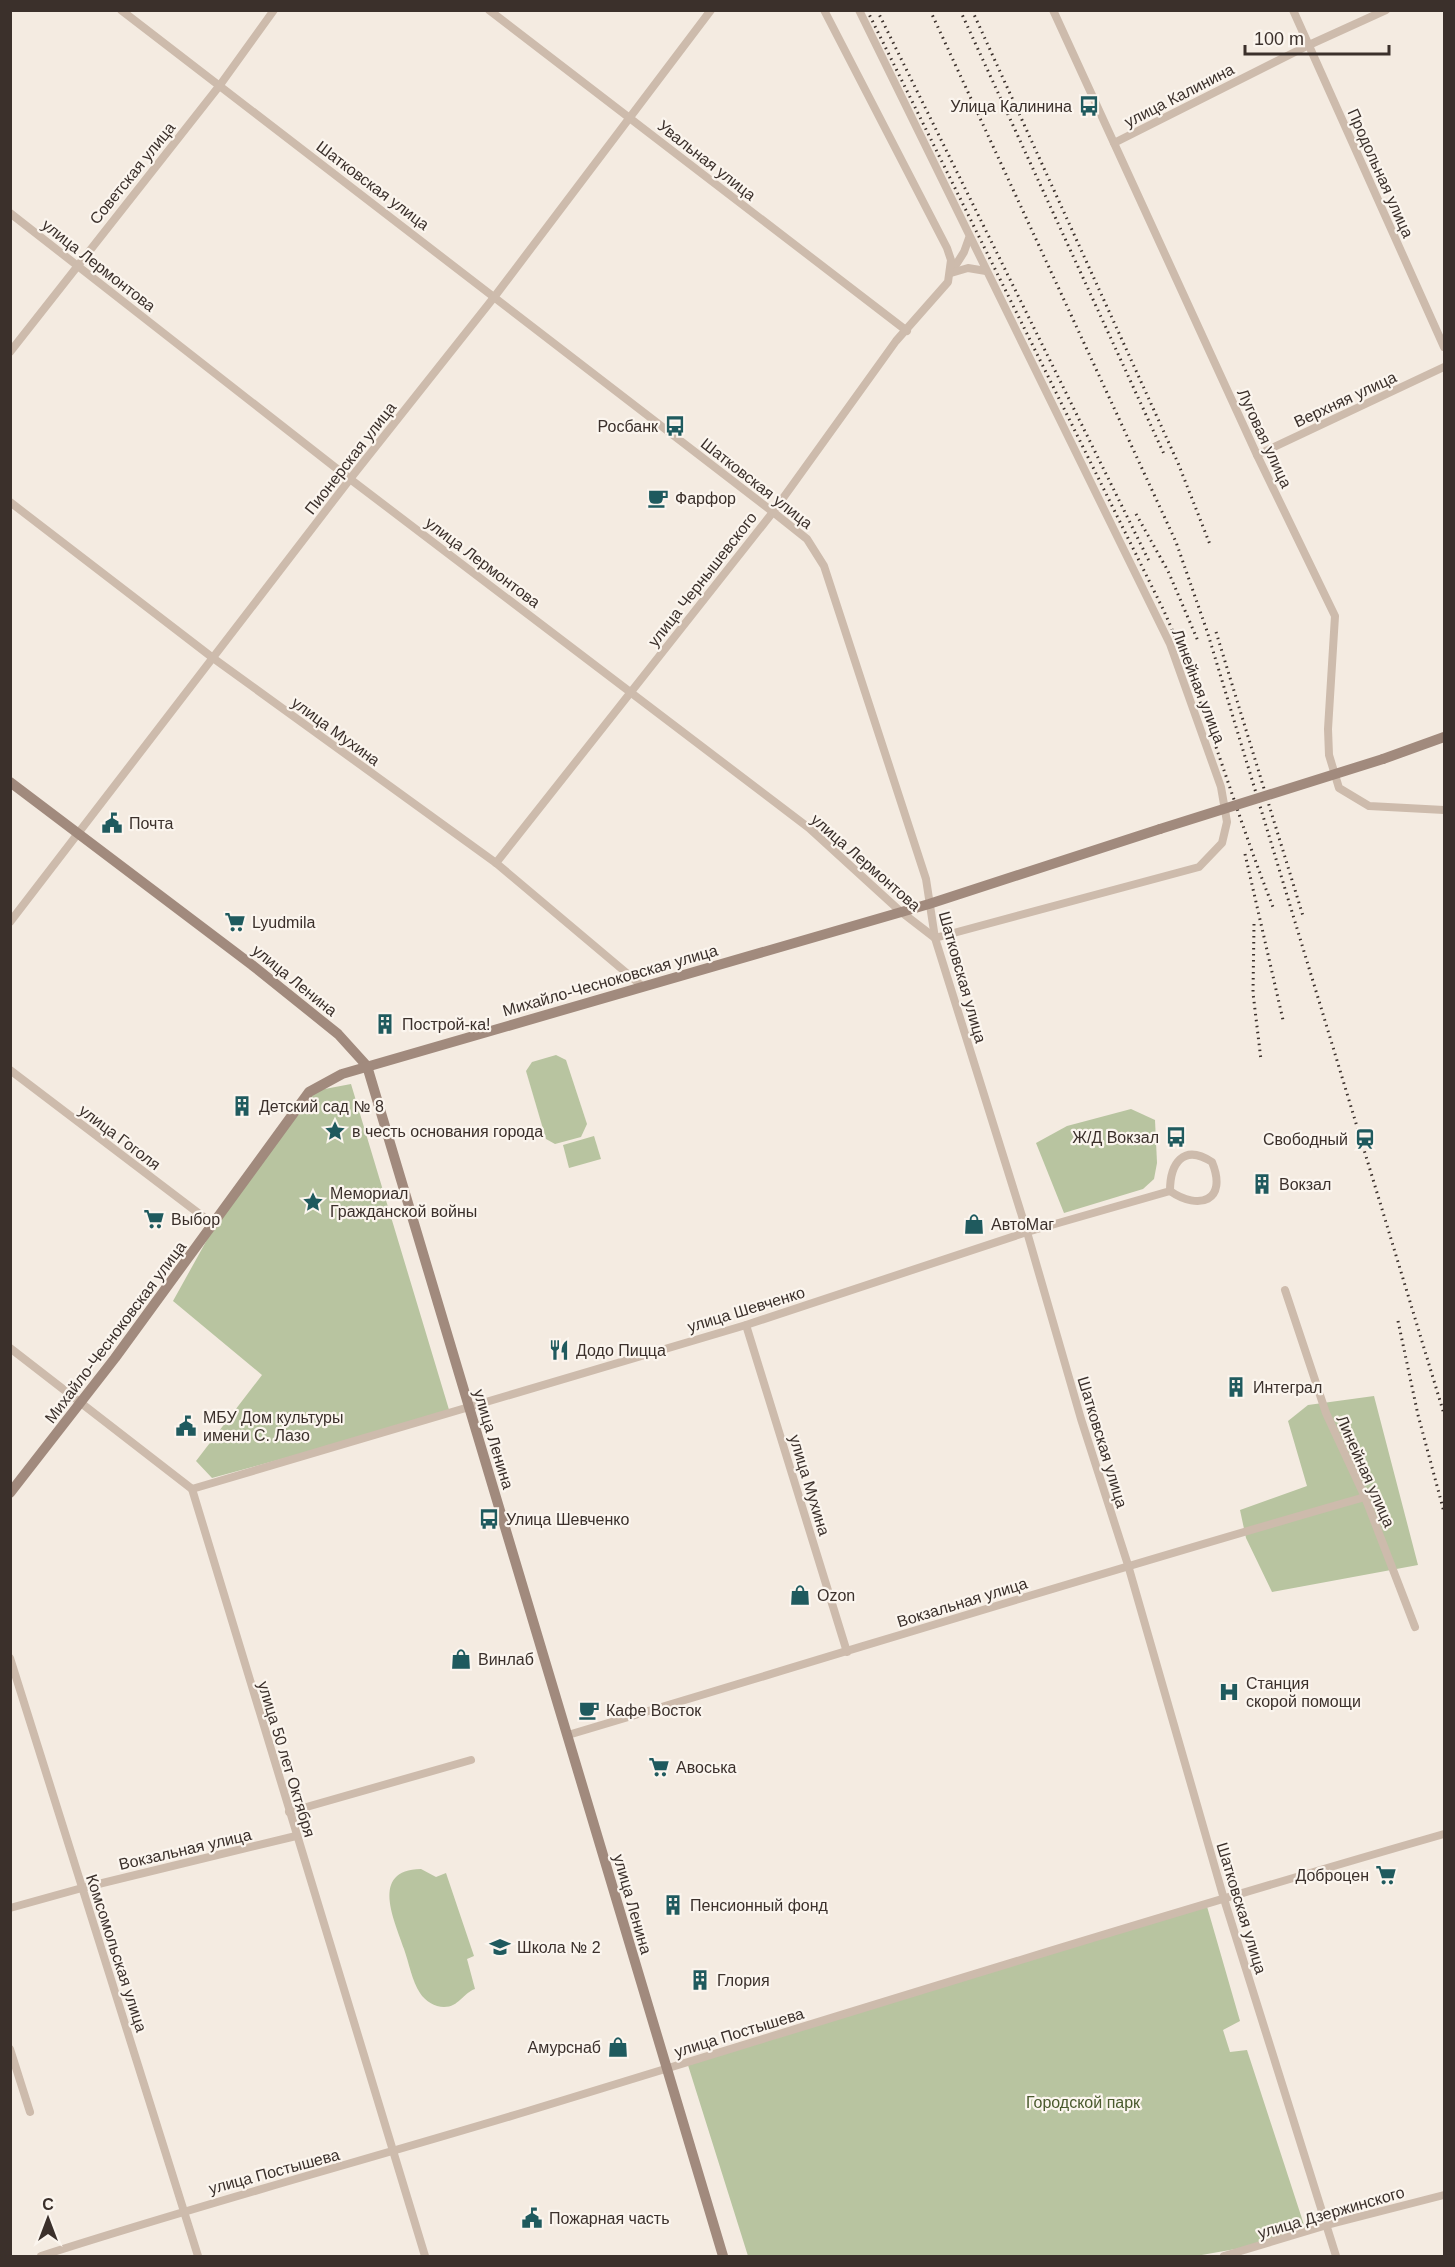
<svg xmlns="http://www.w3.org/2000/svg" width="1455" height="2267" font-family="Helvetica,sans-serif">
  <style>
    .green { fill: #b8c4a0 }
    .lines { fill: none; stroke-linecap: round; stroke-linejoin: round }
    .street { stroke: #cdbbac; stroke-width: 8 }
    .secondary { stroke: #a18a7d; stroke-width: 10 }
    .rail { stroke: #3b302b; stroke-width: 3; stroke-dasharray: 1.5 4.5; stroke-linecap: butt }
    .secondary-bridge { stroke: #a18a7d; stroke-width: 10 }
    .labels { text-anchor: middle; stroke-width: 4.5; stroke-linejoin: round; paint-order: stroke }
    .street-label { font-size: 16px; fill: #3b302b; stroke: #fbf5ee }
    .poi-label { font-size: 16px; fill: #3b302b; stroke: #fbf5ee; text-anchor: start }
    .park-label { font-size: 16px; fill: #4a5a2e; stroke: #fbf5ee }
  </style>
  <rect width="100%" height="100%" fill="#f4ebe1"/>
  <g class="green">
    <polygon points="556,1055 566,1060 587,1124 581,1137 555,1144 546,1139 526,1071 532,1062"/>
    <polygon points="351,1084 450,1413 212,1478 196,1461 262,1375 173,1301 223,1211 309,1092"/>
    <polygon points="1131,1109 1155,1120 1157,1163 1154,1179 1143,1189 1064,1213 1036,1143 1067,1126"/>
    <polygon points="594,1136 601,1159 569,1168 563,1145"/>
    <polygon points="1374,1396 1418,1565 1272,1592 1246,1538 1240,1510 1307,1486 1288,1421 1308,1405"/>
    <path d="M421,1869L436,1877L446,1873L474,1956L467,1959L475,1989C463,1993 459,2007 444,2007C435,2007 425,2001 420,1993C412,1981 409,1963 404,1949C395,1921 369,1870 421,1869Z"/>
    <polygon points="1206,1903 1240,2021 1223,2030 1230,2052 1247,2050 1306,2231 1264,2244 1196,2256 748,2256 687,2062"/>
  </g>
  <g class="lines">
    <g class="street">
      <polyline points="121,10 773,512 807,539 824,566 926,879 935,938 1027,1232 1081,1419 1128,1565 1224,1899 1336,2256"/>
      <polyline points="489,10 907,331"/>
      <polyline points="1053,10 1257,455 1335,616 1328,729 1329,755 1339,788 1369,806 1444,810"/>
      <polyline points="1293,10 1444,347"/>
      <polyline points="1114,143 1309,45 1386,10"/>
      <polyline points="10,213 350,479 809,828 900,911 935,938 1199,867 1222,843 1227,822 1221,787 1170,644 859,10"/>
      <polyline points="952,271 964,252 969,238"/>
      <polyline points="951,273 968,268 986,271"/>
      <polyline points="10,352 220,85 274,10"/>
      <polyline points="1257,455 1444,367"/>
      <polyline points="10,502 213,658 496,863 642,986"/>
      <polyline points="496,863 773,512 896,341 948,282 951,260 947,248 824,10"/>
      <polyline points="10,922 350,479 495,296 711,10"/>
      <polyline points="10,1070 214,1225"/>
      <polyline points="1285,1290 1326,1413 1365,1497 1415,1627"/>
      <polyline points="746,1325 847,1652"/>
      <polyline points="10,1348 192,1489 425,2256"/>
      <path d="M192,1489L746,1325L1027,1232L1170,1191C1199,1211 1228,1201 1212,1162C1183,1143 1170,1164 1170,1191"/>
      <polyline points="10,1658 198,2256"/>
      <path d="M568,1735C834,1656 1098,1573 1365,1497"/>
      <polyline points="289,1812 471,1760"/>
      <polyline points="10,1908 82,1888 296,1836"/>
      <polyline points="10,2049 30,2112"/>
      <path d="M41,2256C202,2204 366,2160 528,2111C833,2018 1138,1922 1444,1834"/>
      <polyline points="1224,2256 1327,2225 1444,2195"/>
    </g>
    <g class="secondary">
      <polyline points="1383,759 1444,737"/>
      <polyline points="10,782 252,965 338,1034 367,1066 723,2256"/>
      <polyline points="10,1493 115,1358 309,1092 342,1074 929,904 1160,829"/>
    </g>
    <g class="rail">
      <path d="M867,10L1164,611C1207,708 1234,809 1273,907"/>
      <polyline points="877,10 1150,563"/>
      <polyline points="930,10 1176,542 1207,631 1444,1414"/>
      <polyline points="960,10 1164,454"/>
      <polyline points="972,10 1178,463 1211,547"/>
      <polyline points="1136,514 1168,571 1198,641"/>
      <polyline points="1216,632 1303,916"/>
      <polyline points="1245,854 1283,1020"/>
      <polyline points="1254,924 1253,993 1261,1060"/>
      <polyline points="1398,1321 1418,1415 1444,1512"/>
    </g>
    <polyline class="secondary-bridge" points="1160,829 1383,759"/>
  </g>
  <defs>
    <g id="bus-bare" transform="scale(1.62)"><path d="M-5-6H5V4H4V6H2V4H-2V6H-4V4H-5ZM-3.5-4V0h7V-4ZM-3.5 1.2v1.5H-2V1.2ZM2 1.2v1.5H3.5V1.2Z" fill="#1f5a5e" stroke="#fbf5ee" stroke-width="2.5" paint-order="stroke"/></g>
    <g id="cafe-bare" transform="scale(1.62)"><path d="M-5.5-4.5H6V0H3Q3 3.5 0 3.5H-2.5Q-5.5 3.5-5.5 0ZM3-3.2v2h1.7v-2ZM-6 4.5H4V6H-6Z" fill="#1f5a5e" stroke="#fbf5ee" stroke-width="2.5" paint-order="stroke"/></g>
    <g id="civic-bare" transform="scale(1.62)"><path d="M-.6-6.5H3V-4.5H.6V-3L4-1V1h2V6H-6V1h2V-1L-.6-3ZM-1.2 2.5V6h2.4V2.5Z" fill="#1f5a5e" stroke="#fbf5ee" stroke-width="2.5" paint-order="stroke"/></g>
    <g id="supermarket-bare" transform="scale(1.62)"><path d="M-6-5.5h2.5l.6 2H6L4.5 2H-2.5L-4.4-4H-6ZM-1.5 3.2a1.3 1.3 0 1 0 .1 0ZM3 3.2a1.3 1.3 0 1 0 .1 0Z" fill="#1f5a5e" stroke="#fbf5ee" stroke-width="2.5" paint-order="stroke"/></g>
    <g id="building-bare" transform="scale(1.62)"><path d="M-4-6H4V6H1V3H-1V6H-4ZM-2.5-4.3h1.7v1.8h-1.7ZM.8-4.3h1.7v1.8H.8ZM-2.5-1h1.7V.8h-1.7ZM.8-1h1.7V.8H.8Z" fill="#1f5a5e" stroke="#fbf5ee" stroke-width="2.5" paint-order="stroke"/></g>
    <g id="sight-bare" transform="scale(1.62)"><path d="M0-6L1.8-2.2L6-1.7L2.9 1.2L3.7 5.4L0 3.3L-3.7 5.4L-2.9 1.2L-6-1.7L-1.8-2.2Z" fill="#1f5a5e" stroke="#fbf5ee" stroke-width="2.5" paint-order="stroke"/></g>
    <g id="station-bare" transform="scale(1.62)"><path d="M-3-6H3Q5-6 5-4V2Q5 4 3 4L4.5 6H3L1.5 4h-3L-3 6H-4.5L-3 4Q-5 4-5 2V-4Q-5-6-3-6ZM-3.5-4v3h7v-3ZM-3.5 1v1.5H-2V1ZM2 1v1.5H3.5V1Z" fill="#1f5a5e" stroke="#fbf5ee" stroke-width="2.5" paint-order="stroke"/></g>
    <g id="shop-bare" transform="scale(1.62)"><path d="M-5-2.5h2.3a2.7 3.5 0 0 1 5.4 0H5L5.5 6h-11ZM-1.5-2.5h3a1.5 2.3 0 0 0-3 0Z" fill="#1f5a5e" stroke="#fbf5ee" stroke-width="2.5" paint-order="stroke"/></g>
    <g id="restaurant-bare" transform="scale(1.62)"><path d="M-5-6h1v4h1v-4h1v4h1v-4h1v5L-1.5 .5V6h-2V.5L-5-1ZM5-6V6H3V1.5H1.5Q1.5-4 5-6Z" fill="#1f5a5e" stroke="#fbf5ee" stroke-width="2.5" paint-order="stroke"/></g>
    <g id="hospital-bare" transform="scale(1.62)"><path d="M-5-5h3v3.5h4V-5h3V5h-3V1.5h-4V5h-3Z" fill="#1f5a5e" stroke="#fbf5ee" stroke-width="2.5" paint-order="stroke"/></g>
    <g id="school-bare" transform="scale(1.62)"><path d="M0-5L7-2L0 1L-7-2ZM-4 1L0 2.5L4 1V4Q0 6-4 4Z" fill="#1f5a5e" stroke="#fbf5ee" stroke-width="2.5" paint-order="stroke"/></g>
  </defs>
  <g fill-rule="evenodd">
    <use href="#bus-bare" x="1089" y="106"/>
    <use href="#bus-bare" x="675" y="426"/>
    <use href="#cafe-bare" x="658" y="498"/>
    <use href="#civic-bare" x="112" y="823"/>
    <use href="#supermarket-bare" x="235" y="922"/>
    <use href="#building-bare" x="385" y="1024"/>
    <use href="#building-bare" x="242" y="1106"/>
    <use href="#sight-bare" x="335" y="1131"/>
    <use href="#bus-bare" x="1176" y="1137"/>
    <use href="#station-bare" x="1365" y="1139"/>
    <use href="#building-bare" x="1262" y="1184"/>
    <use href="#sight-bare" x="313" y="1202"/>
    <use href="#supermarket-bare" x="154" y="1219"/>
    <use href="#shop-bare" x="974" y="1224"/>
    <use href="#restaurant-bare" x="559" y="1350"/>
    <use href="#building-bare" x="1236" y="1387"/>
    <use href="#civic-bare" x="186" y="1426"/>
    <use href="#bus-bare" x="489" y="1519"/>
    <use href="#shop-bare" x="800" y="1595"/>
    <use href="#shop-bare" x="461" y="1659"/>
    <use href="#hospital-bare" x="1229" y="1692"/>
    <use href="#cafe-bare" x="589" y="1710"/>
    <use href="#supermarket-bare" x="659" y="1767"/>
    <use href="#supermarket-bare" x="1386" y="1875"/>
    <use href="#building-bare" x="673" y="1905"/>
    <use href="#school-bare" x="500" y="1947"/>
    <use href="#building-bare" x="700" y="1980"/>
    <use href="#shop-bare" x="618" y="2047"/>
    <use href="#civic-bare" x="532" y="2218"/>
  </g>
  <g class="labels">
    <g class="street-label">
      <text transform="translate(1179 95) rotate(-27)" y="6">улица Калинина</text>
      <text transform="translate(707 160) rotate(38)" y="6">Увальная улица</text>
      <text transform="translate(132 173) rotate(-51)" y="6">Советская улица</text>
      <text transform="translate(1381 173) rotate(66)" y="6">Продольная улица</text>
      <text transform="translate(373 185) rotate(37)" y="6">Шатковская улица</text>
      <text transform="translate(99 265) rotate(38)" y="6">улица Лермонтова</text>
      <text transform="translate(1345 399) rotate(-25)" y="6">Верхняя улица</text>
      <text transform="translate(1265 438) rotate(65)" y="6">Луговая улица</text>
      <text transform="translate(350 458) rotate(-52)" y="6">Пионерская улица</text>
      <text transform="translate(757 483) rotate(38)" y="6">Шатковская улица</text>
      <text transform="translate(483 562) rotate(37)" y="6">улица Лермонтова</text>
      <text transform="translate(702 579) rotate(-52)" y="6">улица Чернышевского</text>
      <text transform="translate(1199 686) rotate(69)" y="6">Линейная улица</text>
      <text transform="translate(336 731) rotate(36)" y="6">улица Мухина</text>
      <text transform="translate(866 862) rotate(41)" y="6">улица Лермонтова</text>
      <text transform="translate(963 977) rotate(74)" y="6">Шатковская улица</text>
      <text transform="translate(295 980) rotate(39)" y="6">улица Ленина</text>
      <text transform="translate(610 980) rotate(-16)" y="6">Михайло-Чесноковская улица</text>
      <text transform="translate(120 1137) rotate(37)" y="6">улица Гоголя</text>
      <text transform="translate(746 1309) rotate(-17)" y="6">улица Шевченко</text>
      <text transform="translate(115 1332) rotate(-53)" y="6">Михайло-Чесноковская улица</text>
      <text transform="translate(494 1439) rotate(73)" y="6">улица Ленина</text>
      <text transform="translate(1103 1442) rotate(73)" y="6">Шатковская улица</text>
      <text transform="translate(1366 1471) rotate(66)" y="6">Линейная улица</text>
      <text transform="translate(810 1485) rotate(73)" y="6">улица Мухина</text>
      <text transform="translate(962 1602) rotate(-17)" y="6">Вокзальная улица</text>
      <text transform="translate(287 1759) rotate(73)" y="6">улица 50 лет Октября</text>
      <text transform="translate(185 1849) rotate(-13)" y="6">Вокзальная улица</text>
      <text transform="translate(633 1904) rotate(74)" y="6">улица Ленина</text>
      <text transform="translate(1242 1908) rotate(73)" y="6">Шатковская улица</text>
      <text transform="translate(117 1953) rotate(72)" y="6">Комсомольская улица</text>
      <text transform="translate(739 2032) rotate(-17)" y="6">улица Постышева</text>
      <text transform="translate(274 2171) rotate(-15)" y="6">улица Постышева</text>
      <text transform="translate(1331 2212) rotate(-16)" y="6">улица Дзержинского</text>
    </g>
    <g class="poi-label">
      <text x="1072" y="112" text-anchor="end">Улица Калинина</text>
      <text x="658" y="432" text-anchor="end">Росбанк</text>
      <text x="675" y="504">Фарфор</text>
      <text x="129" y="829">Почта</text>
      <text x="252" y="928">Lyudmila</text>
      <text x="402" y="1030">Построй-ка!</text>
      <text x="259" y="1112">Детский сад № 8</text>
      <text x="352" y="1137">в честь основания города</text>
      <text x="1159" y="1143" text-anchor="end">Ж/Д Вокзал</text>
      <text x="1348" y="1145" text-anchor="end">Свободный</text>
      <text x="1279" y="1190">Вокзал</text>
      <text x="330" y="1199">Мемориал<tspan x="330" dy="18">Гражданской войны</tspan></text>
      <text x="171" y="1225">Выбор</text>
      <text x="991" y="1230">АвтоМаг</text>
      <text x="576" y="1356">Додо Пицца</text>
      <text x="1253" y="1393">Интеграл</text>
      <text x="203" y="1423">МБУ Дом культуры<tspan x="203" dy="18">имени С. Лазо</tspan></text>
      <text x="506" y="1525">Улица Шевченко</text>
      <text x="817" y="1601">Ozon</text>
      <text x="478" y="1665">Винлаб</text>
      <text x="1246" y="1689">Станция<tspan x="1246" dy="18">скорой помощи</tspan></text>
      <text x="606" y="1716">Кафе Восток</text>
      <text x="676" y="1773">Авоська</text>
      <text x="1369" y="1881" text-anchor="end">Доброцен</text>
      <text x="690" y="1911">Пенсионный фонд</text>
      <text x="517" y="1953">Школа № 2</text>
      <text x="717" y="1986">Глория</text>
      <text x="601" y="2053" text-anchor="end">Амурснаб</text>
      <text x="549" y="2224">Пожарная часть</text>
    </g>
    <g class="park-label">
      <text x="1083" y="2108">Городской парк</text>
    </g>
  </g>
  <rect width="1455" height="2267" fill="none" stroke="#3b302b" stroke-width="24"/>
  <g transform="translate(48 2219)" stroke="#fbf5ee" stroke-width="4.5" paint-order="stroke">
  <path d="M0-4.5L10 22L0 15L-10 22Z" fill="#3b302b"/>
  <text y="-9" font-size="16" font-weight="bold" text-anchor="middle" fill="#3b302b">С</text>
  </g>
  <path d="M1245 45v9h144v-9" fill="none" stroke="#3b302b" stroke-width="3"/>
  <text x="1254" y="45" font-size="18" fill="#3b302b" stroke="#fbf5ee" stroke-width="4.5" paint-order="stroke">100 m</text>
</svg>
